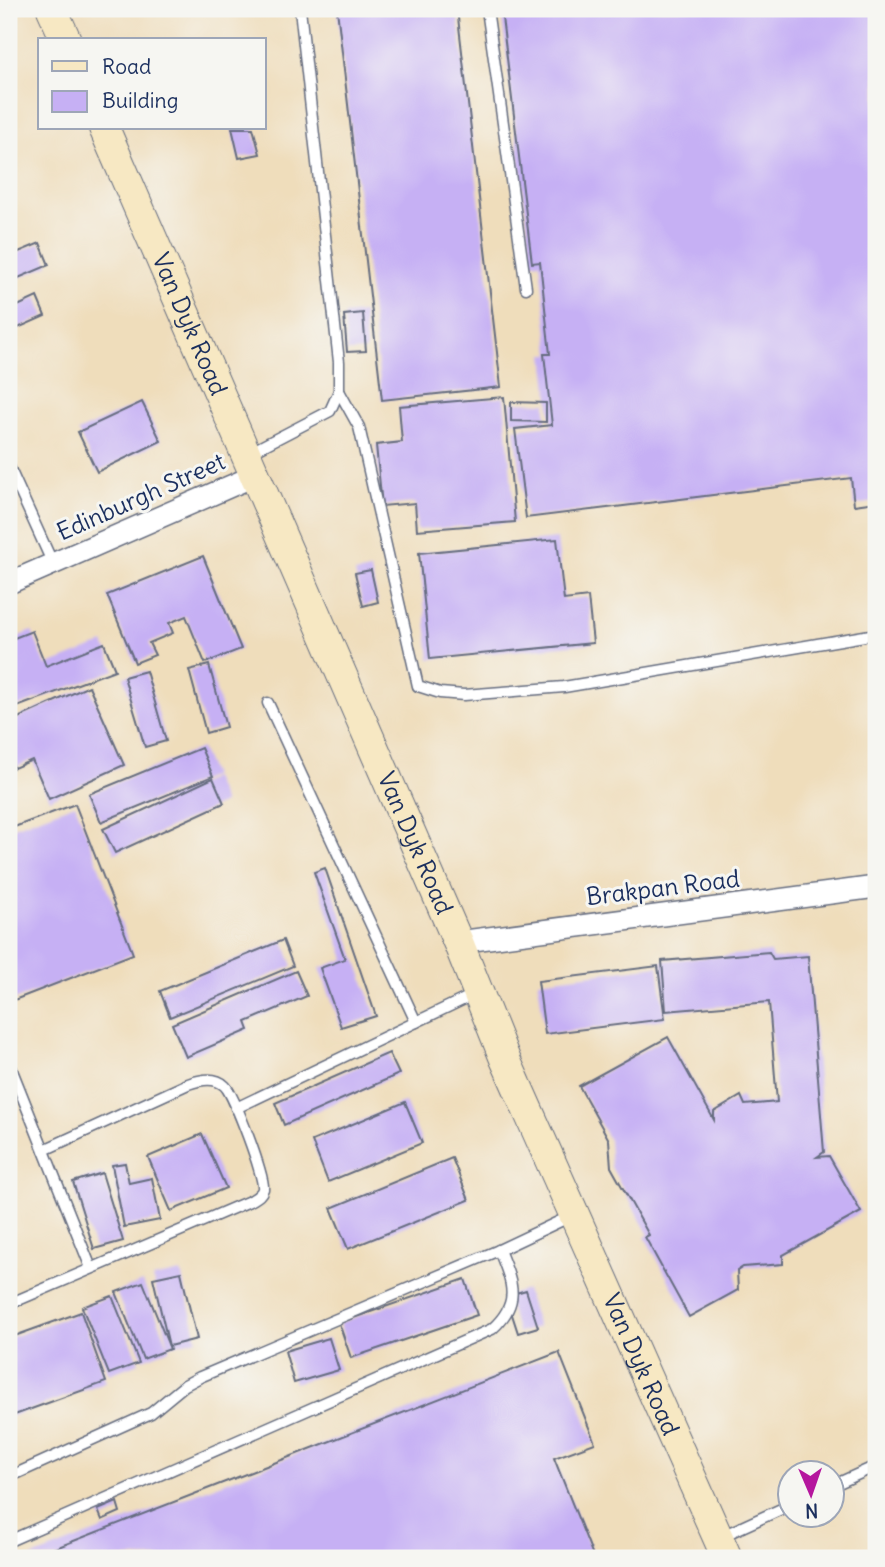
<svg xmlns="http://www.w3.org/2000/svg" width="885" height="1567" font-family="Delius,sans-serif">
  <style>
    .building { fill: #c6b0f4 }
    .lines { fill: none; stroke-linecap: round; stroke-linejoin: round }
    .service-casing { stroke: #656c7f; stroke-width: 13 }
    .minor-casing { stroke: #656c7f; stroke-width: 24 }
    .secondary-casing { stroke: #656c7f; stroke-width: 32 }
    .service { stroke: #fff; stroke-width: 10 }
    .minor { stroke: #fff; stroke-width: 21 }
    .secondary { stroke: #f7e8c3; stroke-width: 30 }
    .labels { text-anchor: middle; stroke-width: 6; stroke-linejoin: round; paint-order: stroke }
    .street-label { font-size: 24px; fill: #1b2f5e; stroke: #f6f6f2 }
  </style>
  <rect width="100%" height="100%" fill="#f6f6f2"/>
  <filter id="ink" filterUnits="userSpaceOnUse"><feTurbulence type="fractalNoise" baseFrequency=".0143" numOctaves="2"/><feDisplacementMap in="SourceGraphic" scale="14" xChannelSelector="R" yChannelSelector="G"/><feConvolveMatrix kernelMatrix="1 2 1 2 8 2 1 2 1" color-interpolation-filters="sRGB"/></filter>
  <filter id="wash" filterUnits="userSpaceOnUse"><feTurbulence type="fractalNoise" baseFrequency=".00686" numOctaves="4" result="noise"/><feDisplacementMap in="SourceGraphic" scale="28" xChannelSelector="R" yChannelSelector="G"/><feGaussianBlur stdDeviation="1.57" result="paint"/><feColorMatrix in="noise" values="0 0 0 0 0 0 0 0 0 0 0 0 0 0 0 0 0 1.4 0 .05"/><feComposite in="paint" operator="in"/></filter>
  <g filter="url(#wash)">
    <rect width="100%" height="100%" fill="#efddbb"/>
    <g id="blocks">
      <g class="building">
        <polygon points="337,9 457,9 501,387 382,400"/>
        <polygon points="501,9 876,9 876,502 854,505 851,478 526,518 515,429 552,425 544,354 550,354 540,262 532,263"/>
        <polygon points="232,128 253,128 260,154 239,158"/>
        <polygon points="40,243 49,265 9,282 9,256"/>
        <polygon points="37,297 45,316 9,332 9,310"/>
        <polygon points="363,313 366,351 347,352 344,315"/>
        <polygon points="504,397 515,522 417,530 415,503 382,506 376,445 402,442 399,406"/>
        <polygon points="142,402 161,441 97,472 78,432"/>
        <polygon points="511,402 546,403 546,422 511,421"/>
        <polygon points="557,539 564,600 588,597 593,643 430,659 419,553"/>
        <polygon points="203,556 241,649 205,663 186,616 169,623 173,633 149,643 155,655 135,663 107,595"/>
        <polygon points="371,570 378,602 363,606 355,573"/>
        <polygon points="32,631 46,666 104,643 115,670 9,710 9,640"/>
        <polygon points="209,665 226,727 206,733 189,670"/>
        <polygon points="146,671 166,741 145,747 124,677"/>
        <polygon points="89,686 124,765 49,799 32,760 14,768 9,757 9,722"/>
        <polygon points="201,748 213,776 101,822 89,794"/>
        <polygon points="213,778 224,803 115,853 103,829"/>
        <polygon points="75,804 133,954 9,1002 9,829"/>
        <polygon points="325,868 376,1016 341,1027 320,968 345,959 314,872"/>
        <polygon points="283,940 293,966 170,1017 160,991"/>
        <polygon points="769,952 773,959 808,956 824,1152 817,1157 829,1156 861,1212 783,1255 783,1264 743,1267 737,1271 738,1290 689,1317 645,1237 649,1235 611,1167 609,1140 579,1086 668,1037 714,1120 714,1112 741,1096 745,1105 777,1102 769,1002 666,1011 662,961"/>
        <polygon points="658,966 665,1019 545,1034 538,981"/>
        <polygon points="296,971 307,996 246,1022 249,1030 186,1057 172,1024"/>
        <polygon points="389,1053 399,1074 284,1125 275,1103"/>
        <polygon points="405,1102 422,1143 328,1182 312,1141"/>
        <polygon points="202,1134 226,1188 171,1211 148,1157"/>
        <polygon points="452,1158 469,1200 348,1249 331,1208"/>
        <polygon points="125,1163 129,1183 152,1178 160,1220 124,1227 112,1165"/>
        <polygon points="102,1173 123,1241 94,1249 73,1182"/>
        <polygon points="181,1272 197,1339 169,1346 153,1278"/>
        <polygon points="465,1279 477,1315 351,1358 339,1323"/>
        <polygon points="143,1282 170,1349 143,1359 116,1292"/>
        <polygon points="526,1290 538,1327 518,1333 506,1296"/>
        <polygon points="112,1296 139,1363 109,1374 82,1307"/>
        <polygon points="81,1312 106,1382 9,1417 9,1338"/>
        <polygon points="329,1338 339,1370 294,1383 285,1351"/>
        <polygon points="559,1352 595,1443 554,1458 594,1558 30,1558"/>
        <polygon points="117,1502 120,1512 102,1520 98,1510"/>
      </g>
    </g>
  </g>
  <g filter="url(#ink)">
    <use href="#blocks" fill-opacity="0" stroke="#656c7f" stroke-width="2"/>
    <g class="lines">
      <g class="service-casing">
        <g id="service">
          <polyline points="487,9 526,288"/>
          <polyline points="339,391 359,427 418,686 440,693 464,695 564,687 876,634"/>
          <polyline points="249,453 330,411 339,391 339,362 300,9"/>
          <polyline points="9,467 53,564"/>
          <polyline points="268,703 416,1022"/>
          <polyline points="9,1063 91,1268"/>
          <polyline points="236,1108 477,993"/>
          <path d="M9,1304L252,1200C257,1197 261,1195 263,1189C265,1177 234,1095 225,1086C215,1076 199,1080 188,1084L44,1150"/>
          <polyline points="9,1477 151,1413 185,1385 200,1377 499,1250 571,1216"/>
          <polyline points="832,1486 876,1466"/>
          <polyline points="720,1537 790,1505"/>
          <path d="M9,1541L492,1329C522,1302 512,1283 499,1250"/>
        </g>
      </g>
      <g class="minor-casing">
        <g id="minor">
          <polyline points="9,583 256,475"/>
          <polyline points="458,942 876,887"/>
        </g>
      </g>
      <g class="secondary-casing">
        <g id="secondary">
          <polyline points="52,9 66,40"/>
          <path id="s1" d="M104,128L458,942L505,1059L727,1558"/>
        </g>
      </g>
      <use href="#service" class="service"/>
      <use href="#minor" class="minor"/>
      <use href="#secondary" class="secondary"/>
    </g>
  </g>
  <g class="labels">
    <g class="street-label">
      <text dy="8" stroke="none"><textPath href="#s1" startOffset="214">Van Dyk Road</textPath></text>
      <text transform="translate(141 497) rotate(-24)" y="8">Edinburgh Street</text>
      <text dy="8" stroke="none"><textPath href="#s1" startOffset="780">Van Dyk Road</textPath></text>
      <text transform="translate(663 888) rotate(-7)" y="8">Brakpan Road</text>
      <text dy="8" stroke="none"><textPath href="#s1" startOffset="1348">Van Dyk Road</textPath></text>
    </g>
  </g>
  <rect width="885" height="1567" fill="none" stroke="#f6f6f2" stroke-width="35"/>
  <rect x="38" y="38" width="228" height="91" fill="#f6f6f2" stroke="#9ea6b7" stroke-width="2"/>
  <rect x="52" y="61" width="35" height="10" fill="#f7e8c3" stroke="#9ea6b7" stroke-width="2"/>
  <text x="102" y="74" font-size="21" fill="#1b2f5e">Road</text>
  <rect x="52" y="91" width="35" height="21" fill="#c6b0f4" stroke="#9ea6b7" stroke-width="2"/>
  <text x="102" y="108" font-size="21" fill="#1b2f5e">Building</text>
  <g transform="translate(811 1494) rotate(178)"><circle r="33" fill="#f6f6f2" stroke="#9ea6b7" stroke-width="2"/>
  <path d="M0-5L12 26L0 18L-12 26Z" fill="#b5179e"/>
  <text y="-10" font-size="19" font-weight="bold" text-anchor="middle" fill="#1b2f5e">N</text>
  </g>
</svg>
